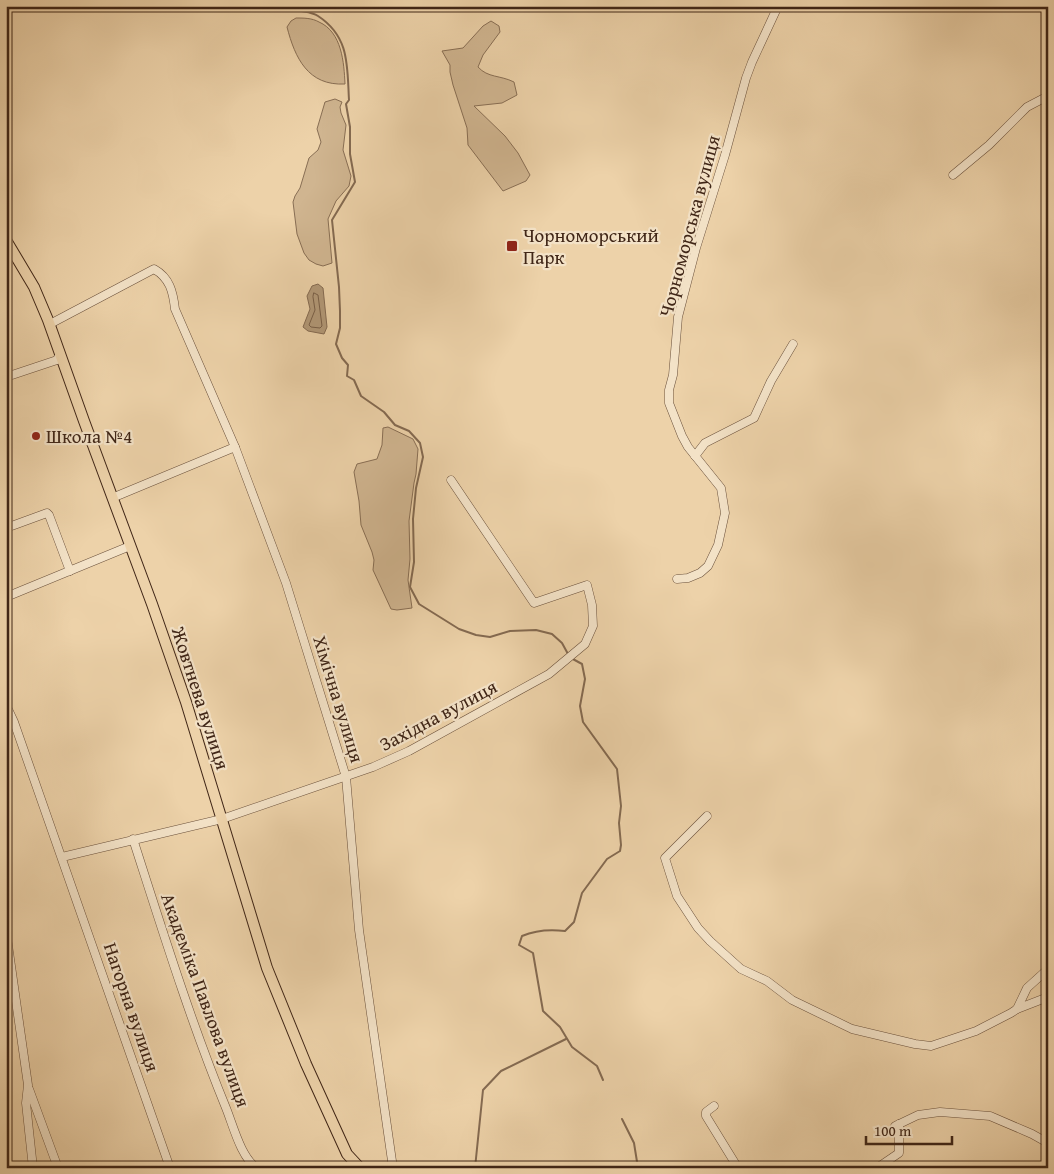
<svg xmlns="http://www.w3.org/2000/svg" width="1054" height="1174" font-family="'Gentium Book Plus',serif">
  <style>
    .green { fill: #d0b590; stroke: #886e54 }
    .water { fill: #b29877; stroke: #846a51 }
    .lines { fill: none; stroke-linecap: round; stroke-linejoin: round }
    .shore { stroke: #795f47; stroke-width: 1 }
    .stream { stroke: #846a51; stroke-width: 2 }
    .minor-casing { stroke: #6b513c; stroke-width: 9 }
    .major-casing { stroke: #402617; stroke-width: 12 }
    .minor { stroke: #f3e2c7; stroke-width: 8 }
    .major { stroke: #edd2a9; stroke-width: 10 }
    .poi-dot { fill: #8f2418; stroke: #f3e2c7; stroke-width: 2 }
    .labels { text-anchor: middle; stroke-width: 4.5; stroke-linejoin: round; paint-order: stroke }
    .street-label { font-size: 19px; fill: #402617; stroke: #f3e2c7 }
    .poi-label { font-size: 19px; fill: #402617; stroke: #f3e2c7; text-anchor: start }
  </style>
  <rect width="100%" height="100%" fill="#edd2a9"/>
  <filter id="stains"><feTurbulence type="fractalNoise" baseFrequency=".004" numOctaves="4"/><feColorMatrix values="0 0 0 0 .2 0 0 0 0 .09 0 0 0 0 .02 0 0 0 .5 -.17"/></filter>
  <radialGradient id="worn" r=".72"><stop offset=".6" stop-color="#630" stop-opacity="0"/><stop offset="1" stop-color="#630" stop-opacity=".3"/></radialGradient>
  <g class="green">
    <path d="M296,18C304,18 312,18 319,22C342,32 344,63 345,84C308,86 295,58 287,27L291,21Z"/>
    <path d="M491,21L499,26L500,32L483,55L478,67C488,78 500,75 514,82L517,95L502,103L474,106L505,136L518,153L530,175L526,181L503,191L468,145L467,128L453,85L450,72V65L442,51L463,48L483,26Z"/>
    <polygon points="335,99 342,102 340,107 341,113 346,125 343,150 351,176 349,186 336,201 328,219 332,263 323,266 316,264 309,260 304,253 297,234 293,202 295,196 300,188 309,158 318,150 321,142 317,129 325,102"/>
    <polygon points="388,427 413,439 418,449 416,474 414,483 409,521 410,559 408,580 412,608 397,610 391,609 373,570 374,560 372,552 361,525 359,501 354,472 357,464 377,459 382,445 383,428"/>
  </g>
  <polygon class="water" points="318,284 323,288 327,327 324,334 308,331 303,327 310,309 307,296 312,286"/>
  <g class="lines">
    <polygon class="shore" points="314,293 318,295 322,326 320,328 311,327 309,325 315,310 313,297"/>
    <g class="stream">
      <path d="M289,6C297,13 309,10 318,16C350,37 347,66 349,100L346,104L350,127V154L355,182L332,220L339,287L340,311V328L336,344L342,358L348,365L347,376L354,380L361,396L384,412L395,425L409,431L420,443L423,457L416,488L413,519L414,562L410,587L419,604L459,629L476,635L490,637L510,631L536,630L552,634L562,643L568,654"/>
      <path d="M571,658L582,664L585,679L580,706L583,722L617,769L621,806L619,823L621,845L620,851L607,859L582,893L574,922L565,931C549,929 536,930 522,936L519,945L533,953L543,1011L560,1027L572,1047L597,1066L603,1080"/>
      <polyline points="622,1119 634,1143 638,1168"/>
      <polyline points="475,1168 483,1090 501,1071 566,1039"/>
    </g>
    <g class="minor-casing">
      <g id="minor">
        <polyline points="953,175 989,145 1027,107 1048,96"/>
        <path d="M50,324L154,269C170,278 173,292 175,309L235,447L286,583L346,777L359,930L393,1168"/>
        <polyline points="6,377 57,360 60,353"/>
        <polyline points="695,456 705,443 754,418 771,381 793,344"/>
        <polyline points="112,498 235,447"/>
        <polyline points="6,528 47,513 49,515 70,571"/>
        <polyline points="677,579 688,578 700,573 708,566 718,545 725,513 721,488 688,447 682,436 669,403 669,390 673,375 678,317 696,248 725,155 746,78 752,62 778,6"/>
        <polyline points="6,597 130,546"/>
        <polyline points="6,705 14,722 170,1168"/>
        <polyline points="707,816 665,858 677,896 698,928 710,941 741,969 767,981 792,1000 852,1029 915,1044 931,1046 976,1031 1011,1013 1017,1009 1027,988 1048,969"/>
        <path d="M133,839C162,929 190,1020 226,1108C233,1125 241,1158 257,1168"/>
        <polyline points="62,857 222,819 373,767 409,751 549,674 585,644 593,626 592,605 587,585 534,603 451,480"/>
        <polyline points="6,931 28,1085 26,1103 33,1168"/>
        <polyline points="1017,1009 1048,997"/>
        <polyline points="29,1089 58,1168"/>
        <polyline points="714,1106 706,1112 706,1116 738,1168"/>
        <polyline points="895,1126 918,1115 940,1112 990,1116 1032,1134 1048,1143"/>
        <polyline points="877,1168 899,1153 899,1124"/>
      </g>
    </g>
    <g class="major-casing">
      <polyline id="major" points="6,240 34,287 48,320 84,421 152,604 186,702 267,968 306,1064 347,1154 360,1168"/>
    </g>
    <use href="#minor" class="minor"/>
    <use href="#major" class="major"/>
  </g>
  <g class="poi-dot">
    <rect x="506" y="240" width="12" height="12" rx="2.5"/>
    <circle cx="36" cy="436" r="5"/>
  </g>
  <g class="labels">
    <g class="street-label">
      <text transform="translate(689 226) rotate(-75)" y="7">Чорноморська вулиця</text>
      <text transform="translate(201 698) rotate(72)" y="7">Жовтнева вулиця</text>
      <text transform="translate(339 699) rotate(73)" y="7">Хімічна вулиця</text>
      <text transform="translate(438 715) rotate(-28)" y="7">Західна вулиця</text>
      <text transform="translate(206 1000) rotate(70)" y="7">Академіка Павлова вулиця</text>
      <text transform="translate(132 1007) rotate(71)" y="7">Нагорна вулиця</text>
    </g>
    <g class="poi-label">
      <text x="523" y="242">Чорноморський<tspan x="523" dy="22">Парк</tspan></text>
      <text x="46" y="443">Школа №4</text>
    </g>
  </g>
  <rect width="1054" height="1174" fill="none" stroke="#edd2a9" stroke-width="25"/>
  <rect x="8" y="8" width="1039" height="1159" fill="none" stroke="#402617" stroke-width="2.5"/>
  <rect x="12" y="12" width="1029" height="1149" fill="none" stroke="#402617"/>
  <path d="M866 1136v8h86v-8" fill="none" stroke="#402617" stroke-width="2.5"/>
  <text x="874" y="1136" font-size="15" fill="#402617" stroke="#f3e2c7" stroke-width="4" paint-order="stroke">100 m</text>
  <rect width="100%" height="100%" filter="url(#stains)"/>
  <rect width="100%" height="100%" fill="url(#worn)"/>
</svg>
